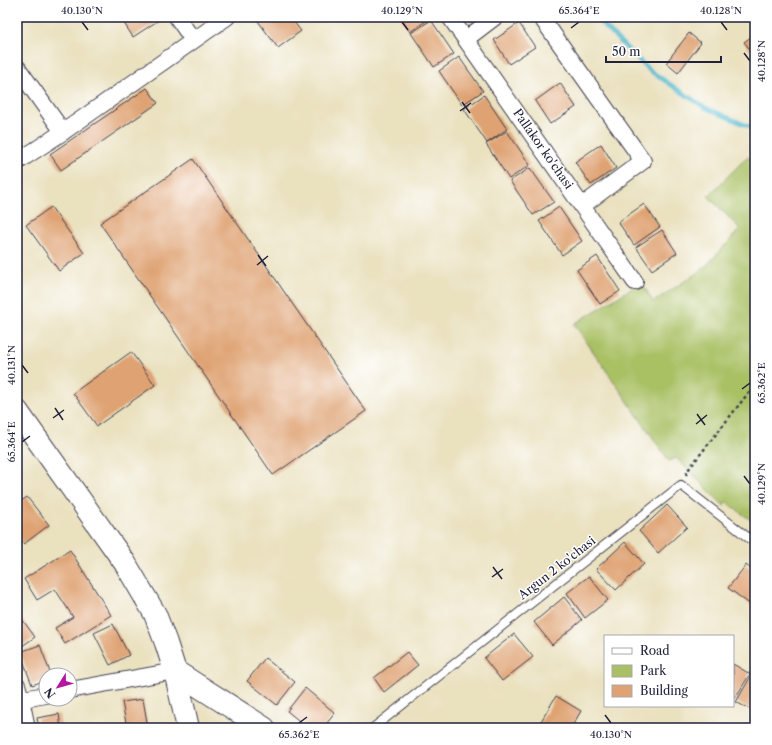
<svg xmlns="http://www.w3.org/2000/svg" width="772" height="745" font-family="'Libre Caslon Text',serif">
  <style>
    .green { fill: #a9c064; stroke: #667150 }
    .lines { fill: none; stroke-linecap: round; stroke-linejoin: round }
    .stream { stroke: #4cb5ca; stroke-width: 4.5 }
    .building { fill: #dfa373 }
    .lane-casing { stroke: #403f4f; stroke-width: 10 }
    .street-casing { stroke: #403f4f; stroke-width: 18 }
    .secondary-casing { stroke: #403f4f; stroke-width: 24 }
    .primary-casing { stroke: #403f4f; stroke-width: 24 }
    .path { stroke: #403f4f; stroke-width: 2.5; stroke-dasharray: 3 3; stroke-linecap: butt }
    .lane { stroke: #fff; stroke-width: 8 }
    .street { stroke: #fff; stroke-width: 16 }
    .secondary { stroke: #fff; stroke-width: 22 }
    .primary { stroke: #fff; stroke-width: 22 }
    .ticks { fill: none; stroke: #22223b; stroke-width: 1.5 }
    .labels { text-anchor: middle; stroke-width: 3; stroke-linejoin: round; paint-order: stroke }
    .street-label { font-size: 12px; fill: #22223b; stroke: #fff }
    .neatline { fill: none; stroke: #22223b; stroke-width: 1.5 }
    .ticks-label { font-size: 10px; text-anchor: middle; fill: #22223b }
  </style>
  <rect width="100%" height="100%" fill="#fff"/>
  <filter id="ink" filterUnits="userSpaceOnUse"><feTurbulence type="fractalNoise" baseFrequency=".025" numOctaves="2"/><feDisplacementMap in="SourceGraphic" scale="8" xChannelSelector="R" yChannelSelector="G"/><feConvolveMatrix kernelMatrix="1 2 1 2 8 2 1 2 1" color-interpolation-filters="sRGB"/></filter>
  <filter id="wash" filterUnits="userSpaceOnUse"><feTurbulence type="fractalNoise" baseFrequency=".012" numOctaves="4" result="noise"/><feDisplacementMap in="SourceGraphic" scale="16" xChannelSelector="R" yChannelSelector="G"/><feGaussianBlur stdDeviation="0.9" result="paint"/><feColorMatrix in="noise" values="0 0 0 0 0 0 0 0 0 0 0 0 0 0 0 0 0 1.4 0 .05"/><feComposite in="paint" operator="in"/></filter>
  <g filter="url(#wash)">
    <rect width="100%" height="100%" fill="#eae1bf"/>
    <polygon class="green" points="747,157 755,160 755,523 726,502 724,506 676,458 669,461 574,324 642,282 653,302 703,269 740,229 708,196"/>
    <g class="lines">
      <polyline class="stream" points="595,17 649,70 704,107 755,129"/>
    </g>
    <g id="blocks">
      <g class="building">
        <polygon points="120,17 157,17 159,20 133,37"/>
        <polygon points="255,17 290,17 301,31 278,48"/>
        <polygon points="400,17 429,17 430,18 410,32"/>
        <polygon points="431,20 454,54 434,67 411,33"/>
        <polygon points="519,23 535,47 509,64 494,40"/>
        <polygon points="689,33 701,43 678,73 666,63"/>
        <polygon points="755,34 755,56 744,42"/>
        <polygon points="459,57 483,91 462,105 439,71"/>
        <polygon points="560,83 576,107 550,124 535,101"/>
        <polygon points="147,88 158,103 61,170 50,154"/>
        <polygon points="484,95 507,129 487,143 464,109"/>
        <polygon points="507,131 530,165 509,179 486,144"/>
        <polygon points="601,144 616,168 591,185 575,162"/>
        <polygon points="193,159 366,411 273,475 100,223"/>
        <polygon points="530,168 554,202 533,215 510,181"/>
        <polygon points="644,204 660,227 634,245 618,222"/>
        <polygon points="51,207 84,253 59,271 26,225"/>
        <polygon points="559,207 582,241 562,255 539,221"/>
        <polygon points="662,230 677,253 652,270 636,247"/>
        <polygon points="597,256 620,291 600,304 577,270"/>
        <polygon points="131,352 155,385 97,426 73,393"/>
        <polygon points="27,497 49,525 24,544 17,534 17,504"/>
        <polygon points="667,505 687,527 658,553 639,531"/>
        <polygon points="625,542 644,564 616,590 596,569"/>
        <polygon points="70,550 111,615 65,644 55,628 73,617 55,589 37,600 24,579"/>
        <polygon points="746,565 755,572 755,608 728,588"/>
        <polygon points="589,576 608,600 585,618 567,593"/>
        <polygon points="564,597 582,620 552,645 534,622"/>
        <polygon points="19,615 35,637 18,649 17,647 17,617"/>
        <polygon points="113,624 129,655 110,665 94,633"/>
        <polygon points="514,634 533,657 502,681 484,658"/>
        <polygon points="40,645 51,675 46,675 46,680 32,685 20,652"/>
        <polygon points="407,652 418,665 384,692 374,678"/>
        <polygon points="265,658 295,682 277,705 247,681"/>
        <polygon points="733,664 750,674 735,698 733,697"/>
        <polygon points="751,676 755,679 755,712 736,702"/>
        <polygon points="305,688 335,713 323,728 308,728 287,711"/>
        <polygon points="556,696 581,711 571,728 537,728"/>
        <polygon points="143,699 148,728 127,728 122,702"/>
        <polygon points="59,714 61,728 39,728 37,718"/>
      </g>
    </g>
  </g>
  <g filter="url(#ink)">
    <use href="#blocks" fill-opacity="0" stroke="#403f4f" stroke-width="1"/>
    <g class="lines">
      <g class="lane-casing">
        <polyline id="lane" points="373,728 681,485 755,543"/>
      </g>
      <g class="street-casing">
        <g id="street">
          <polyline points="177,17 193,40"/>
          <polyline points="450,17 635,282"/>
          <polyline points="541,17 643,161 582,206"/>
          <polyline points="466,39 495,17"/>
          <polyline points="17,67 63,132"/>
          <polyline points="17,162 63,132 227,17"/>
          <polyline points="17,685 21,699 27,728"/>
          <polyline points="70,690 175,671"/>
          <polyline points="17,700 46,695"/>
        </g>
      </g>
      <g class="secondary-casing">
        <polyline id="secondary" points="175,671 264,728"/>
      </g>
      <g class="primary-casing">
        <polyline id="primary" points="17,411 125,563 155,614 166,643 175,671 188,728"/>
      </g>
      <polyline class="path" points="686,475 688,470 753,387 755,388"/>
      <use href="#lane" class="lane"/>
      <use href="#street" class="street"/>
      <use href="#secondary" class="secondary"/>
      <use href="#primary" class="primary"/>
    </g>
  </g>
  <path class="ticks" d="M82,22L88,30M402,22L408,30M721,22L727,30M571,28L579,22M744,53L750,61M462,102L470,113M460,111L471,103M258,255L266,266M257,265L268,256M22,365L28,373M742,389L750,383M55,408L63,420M697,414L705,425M53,418L64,410M696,424L707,415M22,442L30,436M744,476L750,484M493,567L502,579M492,577L503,569M605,715L611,723M299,723L307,717"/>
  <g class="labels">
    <g class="street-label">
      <text transform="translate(543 149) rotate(55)" y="4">Pallakor ko'chasi</text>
      <text transform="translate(557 568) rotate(-38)" y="4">Argun 2 ko'chasi</text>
    </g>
  </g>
  <rect width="772" height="745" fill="none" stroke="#fff" stroke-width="44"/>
  <rect x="604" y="635" width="130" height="72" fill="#ffffff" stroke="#a7a7b1"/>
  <rect x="612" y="648" width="20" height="6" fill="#ffffff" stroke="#a7a7b1"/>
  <text x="640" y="655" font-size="12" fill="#22223b">Road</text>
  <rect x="612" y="665" width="20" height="12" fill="#a9c064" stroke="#a7a7b1"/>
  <text x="640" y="675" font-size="12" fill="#22223b">Park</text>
  <rect x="612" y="685" width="20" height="12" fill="#dfa373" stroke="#a7a7b1"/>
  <text x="640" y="695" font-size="12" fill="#22223b">Building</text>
  <g transform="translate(58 687) rotate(233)"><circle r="19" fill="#ffffff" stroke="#a7a7b1"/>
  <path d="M0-3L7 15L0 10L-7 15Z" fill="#b5179e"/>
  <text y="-6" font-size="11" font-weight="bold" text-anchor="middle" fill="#22223b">N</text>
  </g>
  <path d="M606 56v6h115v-6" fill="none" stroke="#22223b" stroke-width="2"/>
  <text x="612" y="56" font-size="12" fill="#22223b" stroke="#ffffff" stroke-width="3" paint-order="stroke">50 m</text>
  <rect x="22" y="22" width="728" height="701" class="neatline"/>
  <g class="ticks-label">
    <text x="82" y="14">40.130°N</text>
    <text x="402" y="14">40.129°N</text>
    <text x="579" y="14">65.364°E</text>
    <text x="721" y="14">40.128°N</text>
    <text transform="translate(761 61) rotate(-90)" y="4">40.128°N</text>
    <text transform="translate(11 365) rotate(-90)" y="4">40.131°N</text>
    <text transform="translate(761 383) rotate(-90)" y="4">65.362°E</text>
    <text transform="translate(11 442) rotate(-90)" y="4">65.364°E</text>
    <text transform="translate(761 484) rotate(-90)" y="4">40.129°N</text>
    <text x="299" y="738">65.362°E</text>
    <text x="611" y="738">40.130°N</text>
  </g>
</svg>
